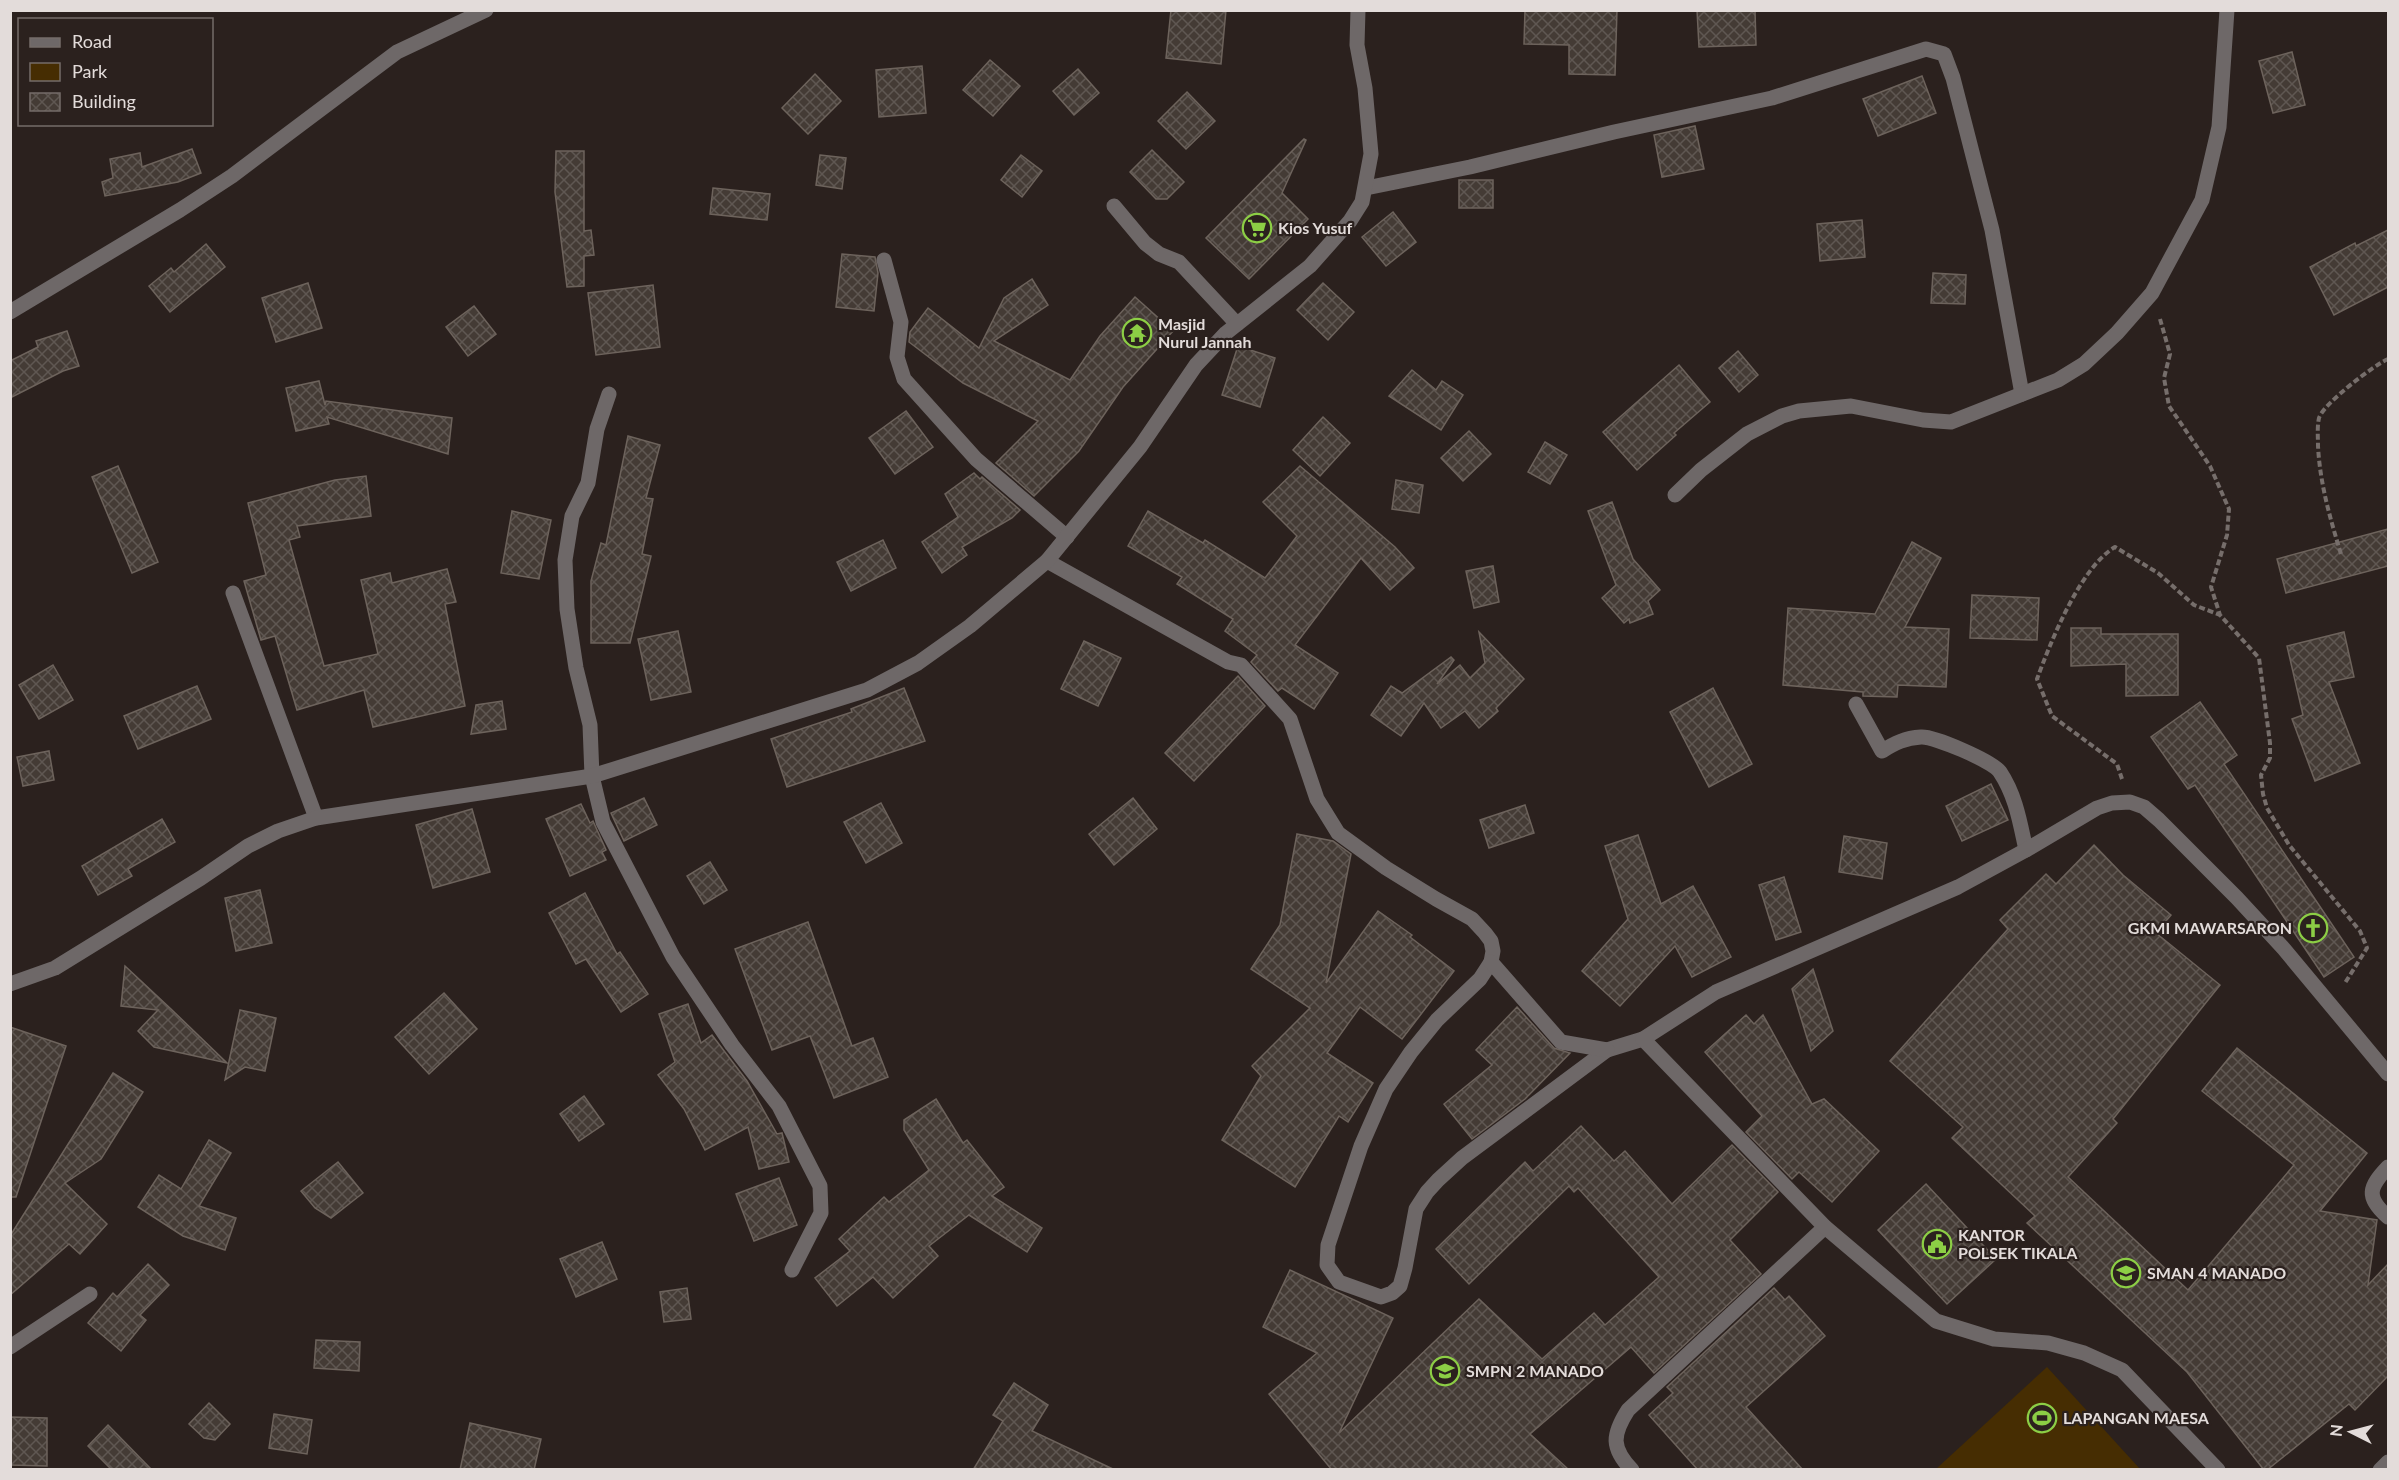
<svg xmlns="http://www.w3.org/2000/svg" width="2399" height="1480" font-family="Lato,sans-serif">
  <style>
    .green { fill: #462d02 }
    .building { fill: url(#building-cross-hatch); stroke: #6d635c; stroke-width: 1.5 }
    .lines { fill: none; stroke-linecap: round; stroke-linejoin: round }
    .path { stroke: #766e6b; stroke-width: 4; stroke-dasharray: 6 3; stroke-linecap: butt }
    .minor { stroke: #6e6868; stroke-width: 15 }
    .labels { text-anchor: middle; stroke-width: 4.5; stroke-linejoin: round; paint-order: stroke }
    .poi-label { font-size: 16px; font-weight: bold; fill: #e3dcda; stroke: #2b211e; text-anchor: start }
  </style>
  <defs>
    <pattern id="building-cross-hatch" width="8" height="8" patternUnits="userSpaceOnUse" patternTransform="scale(1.5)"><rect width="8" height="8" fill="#443b35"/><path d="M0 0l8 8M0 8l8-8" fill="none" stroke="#5f5752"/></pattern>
  </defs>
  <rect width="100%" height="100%" fill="#2b211e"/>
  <polygon class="green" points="2047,1367 2140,1469 1936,1469"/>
  <g class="building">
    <polygon points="1171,10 1226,10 1221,64 1166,58"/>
    <polygon points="1525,10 1617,10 1615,75 1569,74 1569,45 1524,44"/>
    <polygon points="1697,10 1755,10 1756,45 1699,47"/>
    <polygon points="2292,52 2305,105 2273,113 2259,61"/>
    <polygon points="990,60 1020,86 993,116 963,90"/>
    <polygon points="922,66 926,113 879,117 876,70"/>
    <polygon points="1078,69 1099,93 1074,115 1053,91"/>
    <polygon points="815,74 841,101 808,134 782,108"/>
    <polygon points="1922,76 1936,113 1878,136 1863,99"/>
    <polygon points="1187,92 1215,121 1186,149 1158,121"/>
    <polygon points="1695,126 1704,169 1662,177 1654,135"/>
    <polygon points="1304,139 1306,140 1282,193 1308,219 1249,279 1206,238"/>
    <polygon points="192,149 201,173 178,182 105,196 102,182 113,178 110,159 140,153 142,167"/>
    <polygon points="1152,150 1184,182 1167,199 1156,199 1130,172"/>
    <polygon points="556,151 584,151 584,231 591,230 594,255 584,256 584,286 567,287 555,192"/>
    <polygon points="820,155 846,158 842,189 816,185"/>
    <polygon points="1021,155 1042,171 1022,197 1001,180"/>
    <rect x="1459" y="180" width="34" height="28"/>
    <polygon points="713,188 770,194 767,220 710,214"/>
    <polygon points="1393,212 1416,242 1386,266 1362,237"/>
    <polygon points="1862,220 1865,257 1820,261 1817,224"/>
    <polygon points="2388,230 2388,287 2334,315 2310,267 2355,243 2356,246"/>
    <polygon points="206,244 225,267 170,312 149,286 171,268 174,272"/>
    <polygon points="842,254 875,257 878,273 874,311 836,307"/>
    <polygon points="1933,273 1966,275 1965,304 1931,303"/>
    <polygon points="1032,279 1048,305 994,341 1070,380 1100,336 1135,297 1173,331 1123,387 1079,451 1034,496 996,463 1038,421 963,383 909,342 910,332 928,308 979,348 1004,298"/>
    <polygon points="308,283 322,328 276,342 262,298"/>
    <polygon points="1323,283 1354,312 1328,340 1297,310"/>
    <polygon points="653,285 660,347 596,355 588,293"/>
    <polygon points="474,306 496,334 468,356 446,327"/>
    <polygon points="67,331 79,366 63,371 10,398 10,361 38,347 36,341"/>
    <polygon points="1238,346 1275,358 1260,407 1222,395"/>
    <polygon points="1738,351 1758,375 1739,392 1719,368"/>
    <polygon points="1679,365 1710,402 1674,433 1676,435 1637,470 1603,432"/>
    <polygon points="1412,370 1436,390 1442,381 1463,395 1441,430 1389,396"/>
    <polygon points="319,381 325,405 326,401 452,418 448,454 327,417 329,424 296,431 286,388"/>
    <polygon points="906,411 933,447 895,474 869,438"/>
    <polygon points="1323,417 1350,443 1320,476 1293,450"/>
    <polygon points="1469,431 1491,454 1463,481 1441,458"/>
    <polygon points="628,436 660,445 646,498 653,499 642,554 651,556 630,643 591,643 591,581 601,543 606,545"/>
    <polygon points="1545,442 1567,455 1550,484 1528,472"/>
    <polygon points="118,466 158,562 132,573 92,477"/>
    <polygon points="1300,466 1395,547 1414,568 1390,590 1361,558 1295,645 1338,673 1314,709 1282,688 1278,691 1251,662 1257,655 1225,631 1233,619 1177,584 1182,577 1128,546 1148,511 1203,543 1205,540 1265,578 1297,536 1263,502"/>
    <polygon points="974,473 980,479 982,477 1020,510 1012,518 962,547 967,555 942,573 922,542 958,517 945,494"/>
    <polygon points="366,476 371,516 297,526 300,537 289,540 324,666 378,654 361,580 390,573 392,583 447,569 456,602 445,604 465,706 373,727 364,690 297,710 275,636 261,640 244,581 266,575 248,503 335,480"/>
    <polygon points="1396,480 1423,485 1419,513 1392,509"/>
    <polygon points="1612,502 1633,559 1660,590 1648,601 1653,614 1630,623 1629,619 1624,623 1602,598 1616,585 1588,511"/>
    <polygon points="512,511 551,520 539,579 501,573"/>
    <polygon points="2388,529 2388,566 2286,593 2277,559"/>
    <polygon points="883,540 896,568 851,591 837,562"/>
    <polygon points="1912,542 1941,558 1905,627 1949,629 1946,687 1898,685 1897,697 1863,696 1863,692 1783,685 1788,608 1875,614"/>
    <polygon points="1493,566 1499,602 1474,608 1466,571"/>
    <polygon points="1972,595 2039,598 2037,640 1970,638"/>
    <polygon points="2071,628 2101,628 2101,634 2178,634 2178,695 2126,696 2126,664 2071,666"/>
    <polygon points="678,631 691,692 651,700 638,639"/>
    <polygon points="1479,632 1524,679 1496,708 1498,711 1479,728 1465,711 1441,728 1424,703 1401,736 1371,715 1391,686 1402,693 1451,657 1454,660 1437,684 1460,665 1470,678 1485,663"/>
    <polygon points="2344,632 2354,677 2329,682 2360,763 2315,781 2292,719 2303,715 2287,646"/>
    <polygon points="1084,641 1121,658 1098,706 1061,689"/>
    <polygon points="53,665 73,700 39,719 19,685"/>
    <polygon points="1238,676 1265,706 1194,781 1165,753"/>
    <polygon points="197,686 211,719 138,749 124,716"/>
    <polygon points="904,688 925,741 787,787 771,739 852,712 851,709"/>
    <polygon points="1713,688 1752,764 1709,787 1670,712"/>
    <polygon points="502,701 506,729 471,734 476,705"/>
    <polygon points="2200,702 2237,755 2224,764 2354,957 2324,977 2195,785 2188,789 2151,737"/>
    <polygon points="49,751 54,780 23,786 17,757"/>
    <polygon points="1991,784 2008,820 1962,841 1946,806"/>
    <polygon points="644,798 657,825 624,841 611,813"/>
    <polygon points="1133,798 1157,829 1114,865 1089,834"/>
    <polygon points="881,803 902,843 866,863 844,822"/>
    <polygon points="581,804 590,823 593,821 606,850 602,852 606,860 570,876 546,819"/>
    <polygon points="1525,805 1534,833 1489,848 1480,820"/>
    <polygon points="472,809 490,872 433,888 416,825"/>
    <polygon points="162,819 175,842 128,869 132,876 98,895 82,866"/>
    <polygon points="1297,834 1333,841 1351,854 1326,983 1378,911 1412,935 1410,937 1454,971 1402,1039 1360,1007 1327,1053 1373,1083 1348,1122 1339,1116 1295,1187 1222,1140 1261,1076 1252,1066 1310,1008 1251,969 1280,925"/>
    <polygon points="1638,835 1661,904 1693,886 1731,957 1692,977 1675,946 1620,1006 1582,971 1628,919 1605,846"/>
    <polygon points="1844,836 1887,843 1882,879 1839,872"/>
    <polygon points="2094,845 2123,875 2171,915 2156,933 2220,985 2113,1119 2117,1123 2068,1177 2188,1290 2294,1165 2202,1091 2237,1048 2367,1153 2320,1211 2377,1220 2368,1285 2388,1264 2388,1376 2355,1410 2349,1404 2267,1470 2264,1470 2187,1372 2027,1223 2035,1216 1952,1138 1963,1127 1890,1061 2008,929 2000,920 2046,874 2056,884"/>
    <polygon points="710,862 727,890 704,904 687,876"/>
    <polygon points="1784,877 1801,932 1776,940 1759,885"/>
    <polygon points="260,890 272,943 236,951 225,898"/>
    <polygon points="585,893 617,954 620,952 648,994 621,1012 586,959 576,964 549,913"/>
    <polygon points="808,922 852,1046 873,1038 888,1077 834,1098 810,1036 772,1050 735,949"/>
    <polygon points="125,966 171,1009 227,1063 154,1047 138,1031 158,1010 121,1006"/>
    <polygon points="1813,969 1833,1031 1811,1051 1792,989"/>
    <polygon points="444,993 477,1029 429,1074 395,1037"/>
    <polygon points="688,1004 701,1043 712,1035 747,1081 777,1134 782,1133 789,1162 759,1169 748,1127 705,1150 684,1109 658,1075 675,1062 659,1014"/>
    <polygon points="1517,1007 1554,1048 1570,1053 1525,1099 1472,1139 1444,1104 1492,1065 1476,1050"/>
    <polygon points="240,1010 276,1018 265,1071 245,1067 225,1080"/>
    <polygon points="1746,1015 1754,1024 1763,1015 1812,1104 1824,1099 1879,1151 1832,1202 1799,1172 1792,1179 1746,1132 1762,1116 1705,1052"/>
    <polygon points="10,1027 66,1046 16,1197 10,1197"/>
    <polygon points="113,1073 143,1092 101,1159 65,1183 107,1224 80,1254 69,1244 10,1295 10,1236"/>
    <polygon points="584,1096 604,1124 579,1141 560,1114"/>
    <polygon points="936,1099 963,1143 967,1140 1004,1187 992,1196 1042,1228 1027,1252 969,1215 929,1246 938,1256 893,1298 873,1277 837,1306 815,1278 850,1251 839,1239 884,1197 889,1202 929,1170 904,1130 904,1120"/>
    <polygon points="1581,1126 1614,1161 1625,1151 1672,1204 1732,1145 1778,1192 1730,1240 1761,1274 1654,1373 1631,1347 1530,1434 1569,1470 1332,1470 1269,1394 1317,1353 1263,1327 1290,1270 1393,1318 1339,1433 1479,1299 1542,1359 1594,1313 1605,1325 1659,1277 1578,1188 1574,1192 1569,1186 1469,1284 1436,1249 1525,1162 1533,1171"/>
    <polygon points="209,1140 231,1153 199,1206 236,1218 225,1250 183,1236 138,1207 159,1175 181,1189"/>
    <polygon points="338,1162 363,1193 331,1218 315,1208 301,1191"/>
    <polygon points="779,1178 797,1225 754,1241 736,1194"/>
    <polygon points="1926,1184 1996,1259 1947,1304 1878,1230"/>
    <polygon points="602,1242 617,1279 576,1297 560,1259"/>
    <polygon points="148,1264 169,1285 140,1315 146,1320 121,1351 88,1323 113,1293 117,1297"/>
    <polygon points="687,1288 691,1319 664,1322 660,1292"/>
    <polygon points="1774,1288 1785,1300 1789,1296 1825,1336 1746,1407 1803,1470 1698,1470 1649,1415 1673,1393 1667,1387"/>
    <polygon points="316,1340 360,1342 359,1371 314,1368"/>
    <polygon points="1014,1383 1048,1405 1032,1431 1115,1470 973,1470 1003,1421 993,1415"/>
    <polygon points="209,1403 230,1424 215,1440 204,1438 189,1424"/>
    <polygon points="274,1414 312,1420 307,1454 269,1448"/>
    <polygon points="10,1417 47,1418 47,1466 10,1465"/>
    <polygon points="470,1423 541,1439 534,1470 460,1470"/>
    <polygon points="108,1425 152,1470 112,1470 88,1446"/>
  </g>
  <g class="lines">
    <g class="path">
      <polyline points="2160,319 2170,354 2164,378 2169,406 2210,466 2229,509 2227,535 2211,587 2220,615 2259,658 2270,743 2270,758 2261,775 2263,794 2267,808 2289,845 2360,931 2367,948 2345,983"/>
      <path d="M2341,554C2330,518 2320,484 2318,446C2318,437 2317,427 2319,418C2323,404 2374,365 2388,359"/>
      <path d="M2122,779L2117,764L2052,716L2037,679C2051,641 2080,568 2115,547L2158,573L2194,605L2220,615"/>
    </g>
    <g class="minor">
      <polyline points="1366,188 1470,167 1614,132 1772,98 1926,49 1944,54 1953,78 1992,230 2022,394"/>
      <polyline points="1114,206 1145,243 1159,254 1179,262 1237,324"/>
      <polyline points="884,260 901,322 897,357 904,379 976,459 1067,537"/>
      <polyline points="10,312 180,210 232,176 397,52 486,10"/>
      <polyline points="609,394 597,429 588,483 572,516 565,560 567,609 576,668 590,725 592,776 603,822 673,957 732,1045 779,1106 820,1186 821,1213 792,1270"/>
      <polyline points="1675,495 1701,470 1747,434 1782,416 1799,411 1851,406 1923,420 1951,422 2058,380 2084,364 2117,333 2152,293 2202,200 2219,127 2227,10"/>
      <polyline points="1047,561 1228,662 1241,665 1290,719 1317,799 1338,833 1386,868 1436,899 1472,919 1485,933 1491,941 1493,951 1491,962 1480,979 1437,1020 1411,1052 1386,1089 1361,1146 1328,1245 1327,1265 1339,1282 1381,1297 1392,1293 1400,1286 1405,1268 1416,1209 1427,1192 1438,1180 1462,1158 1607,1050 1643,1039"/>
      <polyline points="233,593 316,818"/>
      <path d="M1856,704L1882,751C1895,743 1905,738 1921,737C1934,736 1992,761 2000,772C2016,796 2020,823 2026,850"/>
      <polyline points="1491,962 1561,1042 1607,1050"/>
      <polyline points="10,984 55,968 201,878 248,846 278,831 316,818 592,776 867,690 918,663 970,626 1047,561 1140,447 1196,365 1226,333 1310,266 1350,221 1362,202 1371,154 1365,88 1357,45 1358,10"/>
      <path d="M2388,1167C2369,1187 2365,1197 2388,1217"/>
      <polyline points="10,1347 90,1294"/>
      <path d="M1632,1470C1611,1448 1612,1435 1628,1410L1825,1227"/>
      <polyline points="2218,1470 2122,1370 2084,1353 2048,1343 1994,1339 1936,1321 1825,1227 1643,1039 1716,992 1958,887 2026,850 2097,808 2112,803 2130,802 2144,807 2159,820 2237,898 2284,949 2388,1074"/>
      <polyline points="2380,1470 2388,1462"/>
    </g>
  </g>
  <defs>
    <g id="supermarket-ring" transform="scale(1.5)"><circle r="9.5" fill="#2b211e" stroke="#8cce45" stroke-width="1.5"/><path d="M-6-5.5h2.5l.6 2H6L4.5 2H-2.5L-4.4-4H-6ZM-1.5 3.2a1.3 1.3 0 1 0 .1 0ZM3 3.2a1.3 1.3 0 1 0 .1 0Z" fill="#8cce45"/></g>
    <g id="temple-ring" transform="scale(1.5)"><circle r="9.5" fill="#2b211e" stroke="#8cce45" stroke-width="1.5"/><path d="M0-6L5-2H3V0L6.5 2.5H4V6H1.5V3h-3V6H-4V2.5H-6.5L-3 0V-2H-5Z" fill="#8cce45"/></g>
    <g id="church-ring" transform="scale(1.5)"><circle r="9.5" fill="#2b211e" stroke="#8cce45" stroke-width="1.5"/><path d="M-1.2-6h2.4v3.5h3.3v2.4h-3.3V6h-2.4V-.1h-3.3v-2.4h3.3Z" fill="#8cce45"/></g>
    <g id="civic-ring" transform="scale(1.5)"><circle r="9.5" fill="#2b211e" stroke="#8cce45" stroke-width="1.5"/><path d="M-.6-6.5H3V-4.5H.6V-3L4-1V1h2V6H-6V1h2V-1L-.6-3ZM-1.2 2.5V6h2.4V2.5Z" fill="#8cce45"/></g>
    <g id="school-ring" transform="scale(1.5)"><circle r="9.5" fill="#2b211e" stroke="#8cce45" stroke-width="1.5"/><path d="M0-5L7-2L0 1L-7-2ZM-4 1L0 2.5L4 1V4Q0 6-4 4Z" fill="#8cce45"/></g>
    <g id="stadium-ring" transform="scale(1.5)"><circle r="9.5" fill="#2b211e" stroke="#8cce45" stroke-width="1.5"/><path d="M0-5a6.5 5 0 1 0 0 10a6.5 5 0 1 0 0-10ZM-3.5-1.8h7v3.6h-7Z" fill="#8cce45"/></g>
  </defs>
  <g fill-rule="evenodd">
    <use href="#supermarket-ring" x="1257" y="228"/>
    <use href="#temple-ring" x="1137" y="333"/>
    <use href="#church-ring" x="2313" y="928"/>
    <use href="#civic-ring" x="1937" y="1244"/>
    <use href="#school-ring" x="2126" y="1273"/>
    <use href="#school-ring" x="1445" y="1371"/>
    <use href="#stadium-ring" x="2042" y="1418"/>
  </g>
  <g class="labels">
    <g class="poi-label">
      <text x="1278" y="234">Kios Yusuf</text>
      <text x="1158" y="330">Masjid<tspan x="1158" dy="18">Nurul Jannah</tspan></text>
      <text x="2292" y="934" text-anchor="end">GKMI MAWARSARON</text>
      <text x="1958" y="1241">KANTOR<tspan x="1958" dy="18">POLSEK TIKALA</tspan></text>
      <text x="2147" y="1279">SMAN 4 MANADO</text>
      <text x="1466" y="1377">SMPN 2 MANADO</text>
      <text x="2063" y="1424">LAPANGAN MAESA</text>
    </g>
  </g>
  <rect width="2399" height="1480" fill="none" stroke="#e3dcda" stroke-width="24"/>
  <rect x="18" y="18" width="195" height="108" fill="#2b211e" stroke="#756c69" stroke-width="1.5"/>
  <rect x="30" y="38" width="30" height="9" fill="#6e6868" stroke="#756c69" stroke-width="1.5"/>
  <text x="72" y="48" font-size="18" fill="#e3dcda">Road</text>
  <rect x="30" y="63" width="30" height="18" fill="#462d02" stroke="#756c69" stroke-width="1.5"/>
  <text x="72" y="78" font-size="18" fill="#e3dcda">Park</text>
  <rect x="30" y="93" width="30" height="18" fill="url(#building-cross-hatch)" stroke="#756c69" stroke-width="1.5"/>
  <text x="72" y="108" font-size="18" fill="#e3dcda">Building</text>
  <g transform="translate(2351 1432) rotate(276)" stroke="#2b211e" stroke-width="4.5" paint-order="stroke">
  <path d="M0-4.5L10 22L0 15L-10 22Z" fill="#e3dcda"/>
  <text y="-9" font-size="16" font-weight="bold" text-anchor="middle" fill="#e3dcda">N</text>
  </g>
</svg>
